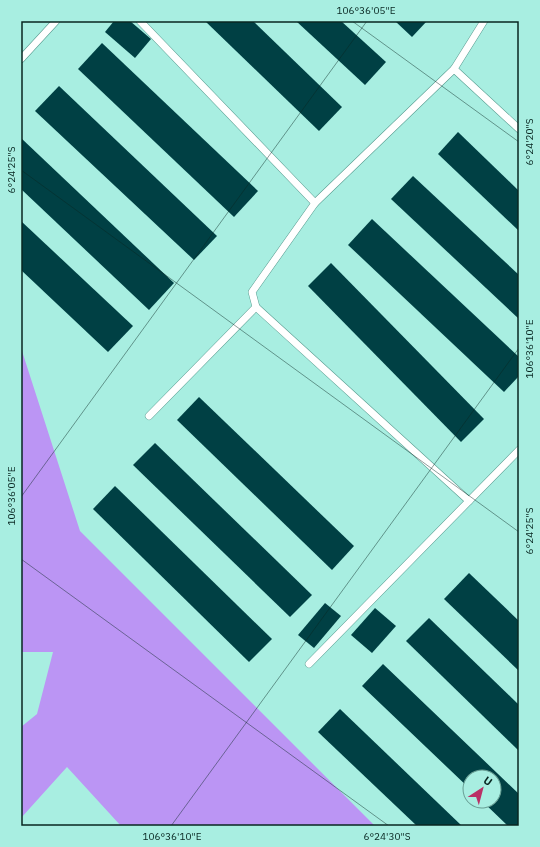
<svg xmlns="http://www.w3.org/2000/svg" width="540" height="847" font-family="'IBM Plex Sans',sans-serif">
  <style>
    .green { fill: #bb95f4 }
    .building { fill: #004044 }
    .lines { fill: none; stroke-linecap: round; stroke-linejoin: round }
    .lane-casing { stroke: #569b8f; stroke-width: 8 }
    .lane { stroke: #fff; stroke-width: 7 }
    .ticks { fill: none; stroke: #082621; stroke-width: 1; stroke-opacity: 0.45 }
    .neatline { fill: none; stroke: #082621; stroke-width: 1.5 }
    .ticks-label { font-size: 10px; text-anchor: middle; fill: #082621 }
  </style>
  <rect width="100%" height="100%" fill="#a8eee1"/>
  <polygon class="green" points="21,348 80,531 375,826 121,826 67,767 21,818 21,727 37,714 53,652 21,652"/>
  <g class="building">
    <polygon points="114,21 130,21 151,39 135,58 105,32"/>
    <polygon points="205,21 253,21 342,107 319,131"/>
    <polygon points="296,21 341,21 386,62 365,85"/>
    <polygon points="395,21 427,21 412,37"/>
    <polygon points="102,43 258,191 234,217 78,69"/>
    <polygon points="59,86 217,236 194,260 35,111"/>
    <polygon points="458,132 519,191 519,231 438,154"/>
    <polygon points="21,138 174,283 149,310 21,189"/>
    <polygon points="413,176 519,275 519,319 391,199"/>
    <polygon points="372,219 519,357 519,376 504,392 348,245"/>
    <polygon points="21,221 133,326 108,352 21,270"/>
    <polygon points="331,263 484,419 461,442 308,286"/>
    <polygon points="199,397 354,546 332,570 177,420"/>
    <polygon points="155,443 312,595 290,617 133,465"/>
    <polygon points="115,486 272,639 249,662 93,509"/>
    <polygon points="469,573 519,621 519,671 444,599"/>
    <polygon points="325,603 341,616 314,648 298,635"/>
    <polygon points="375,608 396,626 372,653 351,635"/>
    <polygon points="429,618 519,705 519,751 406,641"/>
    <polygon points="383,664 519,794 519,826 508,826 482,801 494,801 494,777 470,777 470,789 362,686"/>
    <polygon points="340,709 462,826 417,826 318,732"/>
  </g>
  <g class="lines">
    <g class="lane-casing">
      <g id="lane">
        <polyline points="140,21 315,203"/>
        <polyline points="21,59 56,21"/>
        <polyline points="454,69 484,21"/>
        <polyline points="256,307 469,501"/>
        <polyline points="149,416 256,307 252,292 315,203 454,69 519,129"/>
        <polyline points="309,664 519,450"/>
      </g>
    </g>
    <use href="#lane" class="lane"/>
  </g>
  <path class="ticks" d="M352,21L519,142M21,170L519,532M21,497L367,21M21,559L389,826M171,826L519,348"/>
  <rect width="540" height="847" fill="none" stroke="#a8eee1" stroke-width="44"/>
  <g transform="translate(482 789) rotate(36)"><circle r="19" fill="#a8eee1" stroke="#689e94"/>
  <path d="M0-3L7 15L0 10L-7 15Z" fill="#ba2f66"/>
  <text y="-6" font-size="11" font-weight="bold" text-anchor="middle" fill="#082621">U</text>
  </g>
  <rect x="22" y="22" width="496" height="803" class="neatline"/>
  <g class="ticks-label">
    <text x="366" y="14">106°36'05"E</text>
    <text transform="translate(529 142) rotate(-90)" y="4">6°24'20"S</text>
    <text transform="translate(11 170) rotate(-90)" y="4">6°24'25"S</text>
    <text transform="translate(529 349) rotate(-90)" y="4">106°36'10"E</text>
    <text transform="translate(11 496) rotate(-90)" y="4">106°36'05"E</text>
    <text transform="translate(529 531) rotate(-90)" y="4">6°24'25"S</text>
    <text x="172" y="840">106°36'10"E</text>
    <text x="387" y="840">6°24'30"S</text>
  </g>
</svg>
